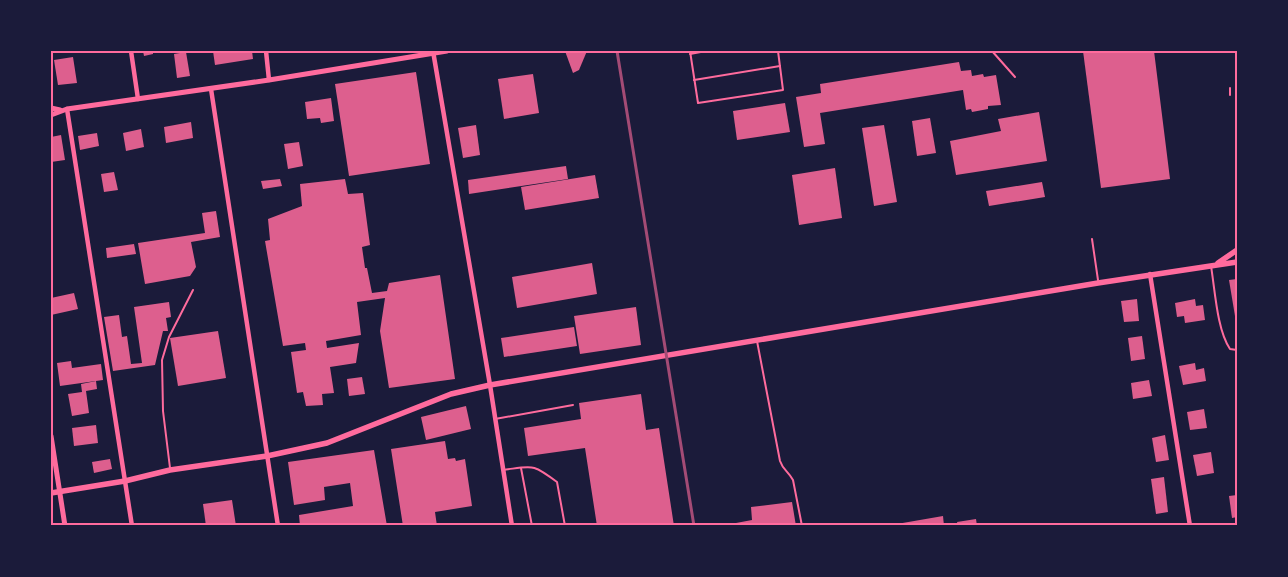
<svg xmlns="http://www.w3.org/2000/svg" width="1288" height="577" font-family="'Libre Baskerville',serif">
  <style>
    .building { fill: #dd5f8e }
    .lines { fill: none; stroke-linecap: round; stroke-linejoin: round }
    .path { stroke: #ff6b9d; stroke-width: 2 }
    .service { stroke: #ff6b9d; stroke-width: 2 }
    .minor { stroke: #ff6b9d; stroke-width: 4.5 }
    .tertiary { stroke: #ff6b9d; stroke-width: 5 }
    .secondary { stroke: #ff6b9d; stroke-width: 5.5 }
    .rail { stroke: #a44b75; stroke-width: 3 }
    .neatline { fill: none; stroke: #ff6b9d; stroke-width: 2 }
  </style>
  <rect width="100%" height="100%" fill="#1b1b3a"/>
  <g class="building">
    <polygon points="143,51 153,51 153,54 144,56"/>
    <polygon points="213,51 252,51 253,59 215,65"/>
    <polygon points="565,51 587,51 579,70 573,73"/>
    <polygon points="1083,51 1154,51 1170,179 1101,188"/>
    <polygon points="186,52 190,76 177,78 174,54"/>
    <polygon points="73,57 77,83 58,85 54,60"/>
    <polygon points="959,62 961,71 971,70 972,76 983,74 984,77 996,75 1001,105 988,106 988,109 972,112 971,109 966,110 963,90 820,113 825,144 804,147 796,97 821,93 820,84"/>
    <polygon points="416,72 430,164 349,176 335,84"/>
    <polygon points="533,74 539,113 504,119 498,79"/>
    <polygon points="331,98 334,121 321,123 320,118 307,119 305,102"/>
    <polygon points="785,103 790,132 737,140 733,111"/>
    <polygon points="1039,112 1047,161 956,175 950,141 1001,131 998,119"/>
    <polygon points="930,118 936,153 917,156 912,121"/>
    <polygon points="191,122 193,138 166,143 164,127"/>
    <polygon points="476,125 480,155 463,158 458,128"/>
    <polygon points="884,125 897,202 874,206 862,128"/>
    <polygon points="141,129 144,147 126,151 123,133"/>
    <polygon points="97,133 99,146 80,150 78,136"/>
    <polygon points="61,135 65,160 51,162 51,137"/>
    <polygon points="299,142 303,166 288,169 284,144"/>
    <polygon points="566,166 568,179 469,194 468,180"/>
    <polygon points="835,168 842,218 799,225 792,175"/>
    <polygon points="114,172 118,190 104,192 101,174"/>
    <polygon points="595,175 599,198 525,210 521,187"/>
    <polygon points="280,179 282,186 263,189 261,181"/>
    <polygon points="345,179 348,194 363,193 370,245 362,247 365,268 367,268 372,293 387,291 389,283 440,275 455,379 389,388 380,331 385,298 357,302 361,335 326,341 327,348 359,343 356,363 330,367 334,393 322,394 323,405 306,406 303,392 297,393 291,352 306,350 305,343 283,346 265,241 270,240 268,219 302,206 300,184"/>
    <polygon points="1042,182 1045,197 989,206 986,191"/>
    <polygon points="216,211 220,237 191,242 196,267 190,276 145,284 138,243 205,233 202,213"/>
    <polygon points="134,244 136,254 107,258 106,248"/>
    <polygon points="592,263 597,294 517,308 512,277"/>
    <polygon points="1237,279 1237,322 1236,322 1229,280"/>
    <polygon points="74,293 78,309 51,315 51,298"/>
    <polygon points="1137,299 1139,321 1124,322 1121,301"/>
    <polygon points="1195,299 1196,306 1203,305 1205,320 1185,323 1184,316 1177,317 1175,303"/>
    <polygon points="169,302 171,317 166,318 168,331 163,331 155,365 113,371 104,317 119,315 122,337 127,336 131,364 142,363 134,307"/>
    <polygon points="636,307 641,345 580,354 574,316"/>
    <polygon points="574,327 577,346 504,357 501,338"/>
    <polygon points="218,331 226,378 178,386 170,338"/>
    <polygon points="1142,336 1145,359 1131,361 1128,338"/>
    <polygon points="71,361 72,368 101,364 103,380 60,386 57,363"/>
    <polygon points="1195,363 1196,370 1204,368 1206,381 1183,385 1179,366"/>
    <polygon points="362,377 365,394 349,396 347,379"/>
    <polygon points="1149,380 1152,396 1133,399 1131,383"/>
    <polygon points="96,381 97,389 86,391 89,413 72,416 68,394 82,392 81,384"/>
    <polygon points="641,394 646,430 659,428 674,526 597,526 585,448 528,456 524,428 581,419 579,403"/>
    <polygon points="466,406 471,429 426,440 421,417"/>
    <polygon points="1204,409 1207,428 1190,430 1187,412"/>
    <polygon points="96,425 98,443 74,446 72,428"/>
    <polygon points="1165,435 1169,460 1156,462 1152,438"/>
    <polygon points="445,441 448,459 455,458 456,461 465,459 472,506 435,512 437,526 403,526 391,449"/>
    <polygon points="374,450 387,526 300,526 299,515 353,506 350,483 324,487 325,500 294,505 288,462"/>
    <polygon points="1211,452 1214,473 1197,476 1193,455"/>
    <polygon points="110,459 112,469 94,473 92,462"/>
    <polygon points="1164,477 1168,512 1156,514 1151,479"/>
    <polygon points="1237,495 1237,517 1232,518 1229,496"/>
    <polygon points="232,500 236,526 206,526 203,504"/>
    <polygon points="792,502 796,526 720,526 752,520 751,507"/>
    <polygon points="943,516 944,526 891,526 891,525"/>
    <polygon points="976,519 977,526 958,526 957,522"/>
  </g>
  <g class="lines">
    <polyline class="path" points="1230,88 1230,95"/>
    <g class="service">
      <polyline points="690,51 698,103 783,90 778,51"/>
      <polyline points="992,51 1015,77"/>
      <polyline points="690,54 706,51"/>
      <polyline points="694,80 780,66"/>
      <polyline points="1092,239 1098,280"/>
      <path d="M1211,266C1215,290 1217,330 1230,349L1237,350"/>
      <path d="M757,341L780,461C783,470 788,471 793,480L802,526"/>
      <polyline points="495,419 573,405"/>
      <polyline points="170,468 163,411 162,360 169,337 193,290"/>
      <polyline points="521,468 532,526"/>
      <path d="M503,470C533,466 532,463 557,482L565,526"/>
    </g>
    <g class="minor">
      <polyline points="131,51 138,99"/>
      <polyline points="266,51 269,80"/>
      <polyline points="433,51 490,385 512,526"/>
      <polyline points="211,89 278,526"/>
      <polyline points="67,109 132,526"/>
      <polyline points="1150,274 1190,526"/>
    </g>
    <g class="tertiary">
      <polyline points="51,108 60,110"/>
      <polyline points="51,115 67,109 269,80 447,51"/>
      <polyline points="51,436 65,526"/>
    </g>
    <g class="secondary">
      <polyline points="1218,263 1237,250"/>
      <polyline points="51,493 125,481 170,470 267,456 327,443 451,394 490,385 1098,283 1237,262"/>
    </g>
    <polyline class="rail" points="617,51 694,526"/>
  </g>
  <rect width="1288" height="577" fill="none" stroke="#1b1b3a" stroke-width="105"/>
  <rect x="52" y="52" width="1184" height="472" class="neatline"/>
</svg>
